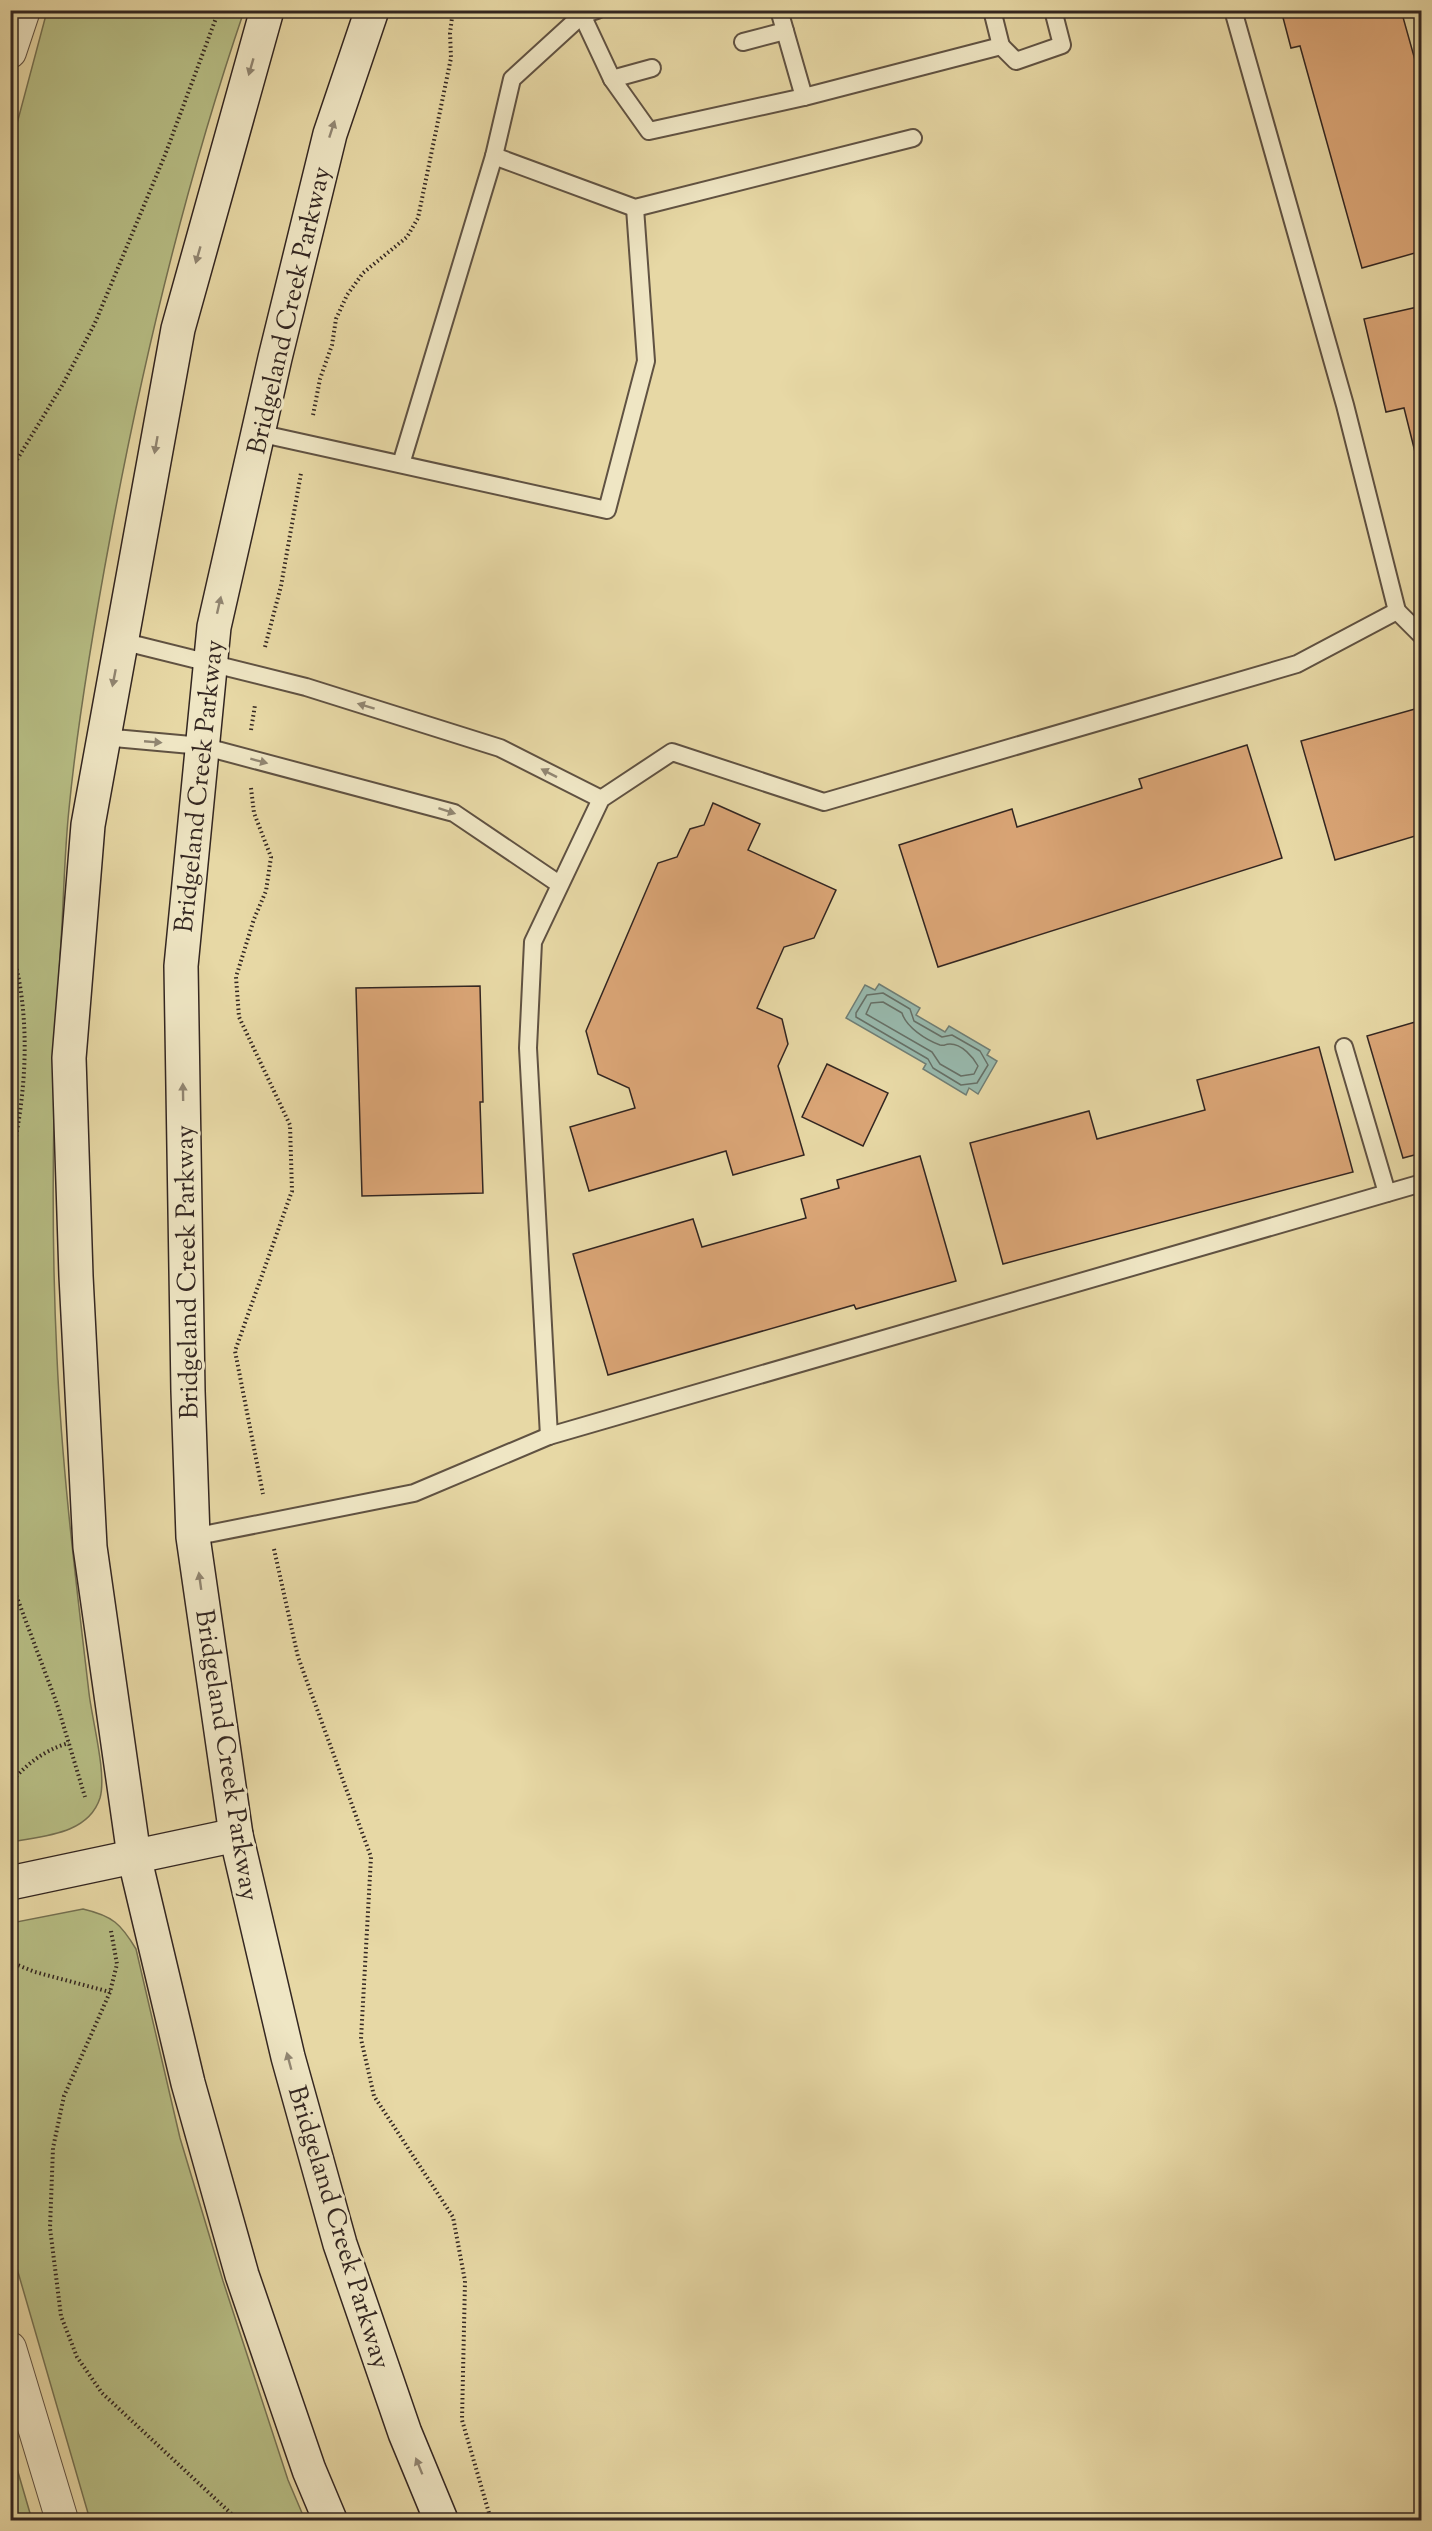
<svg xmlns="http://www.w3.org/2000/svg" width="1432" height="2531" font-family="'Sorts Mill Goudy',serif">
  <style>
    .green { fill: #b7be85; stroke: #757253; stroke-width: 1.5 }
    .water { fill: #98b9ad; stroke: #707e75; stroke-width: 1.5 }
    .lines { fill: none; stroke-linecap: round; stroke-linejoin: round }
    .shore { stroke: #667067; stroke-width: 1.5 }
    .building { fill: #daa576; stroke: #332621; stroke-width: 1.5 }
    .lane-casing { stroke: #605242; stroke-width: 20 }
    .street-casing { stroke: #605242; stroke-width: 34 }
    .secondary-casing { stroke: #332621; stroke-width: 36 }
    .path { stroke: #332621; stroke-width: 4; stroke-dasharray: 1.5 3; stroke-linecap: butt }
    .lane { stroke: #efe6c4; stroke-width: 16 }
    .street { stroke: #efe6c4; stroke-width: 32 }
    .secondary { stroke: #efe6c4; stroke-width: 33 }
    .oneway { fill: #918672 }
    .labels { text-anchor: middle; stroke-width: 6; stroke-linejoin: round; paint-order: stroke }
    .street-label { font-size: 26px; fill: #332621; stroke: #efe6c4 }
  </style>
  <rect width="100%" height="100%" fill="#e7d8a5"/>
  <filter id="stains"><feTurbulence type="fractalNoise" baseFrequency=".00333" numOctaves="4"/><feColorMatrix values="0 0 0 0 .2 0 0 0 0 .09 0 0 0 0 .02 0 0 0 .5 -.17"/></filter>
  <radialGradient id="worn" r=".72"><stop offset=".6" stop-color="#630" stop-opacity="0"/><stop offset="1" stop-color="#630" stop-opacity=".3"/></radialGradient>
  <g class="green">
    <path d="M47,11H244C186,181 144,356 111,533C94,624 78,716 69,809C65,847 64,886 62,924C53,1068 50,1213 57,1358C62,1470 76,1582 89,1693C92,1720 107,1774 100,1798C88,1835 42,1836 11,1842V146Z"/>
    <path d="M83,1909C113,1916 121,1924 136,1949L180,2138L223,2281L288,2480L305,2520H90L11,2248V1923Z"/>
    <polygon points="11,2448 32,2520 11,2520"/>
  </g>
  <polygon class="water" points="879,984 920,1008 916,1015 945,1032 949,1026 990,1050 987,1055 997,1061 978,1094 969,1088 966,1095 923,1069 926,1064 846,1018 865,985 875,990"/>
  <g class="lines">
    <g class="shore">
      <polygon points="883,993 910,1009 914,1021 942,1037 952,1035 980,1051 988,1065 977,1083 961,1085 933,1068 928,1059 856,1017 856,1013 867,995"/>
      <path d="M883,1002L902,1013C906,1027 926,1040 940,1045C947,1046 943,1044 950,1044C962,1044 973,1057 978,1066L974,1074L961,1076L940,1064L932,1052L866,1014L871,1003Z"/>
    </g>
  </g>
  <g class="building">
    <polygon points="1281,10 1401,10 1422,85 1422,251 1362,268 1300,46 1291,48"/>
    <polygon points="1422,306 1422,480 1404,408 1386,412 1364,319"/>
    <polygon points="1422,707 1422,834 1335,860 1301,741"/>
    <polygon points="1247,745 1282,858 938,967 899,845 1012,809 1017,827 1142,788 1139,779"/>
    <polygon points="713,803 760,824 748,850 836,890 814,938 784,947 757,1008 782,1019 788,1044 778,1066 804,1155 733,1175 726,1151 589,1191 570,1127 635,1108 629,1088 598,1074 586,1031 658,863 677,857 690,829 704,825"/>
    <polygon points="480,986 483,1102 480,1102 483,1193 362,1196 356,988"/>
    <polygon points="1422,1020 1422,1153 1403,1158 1367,1036"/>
    <polygon points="1319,1047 1353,1172 1003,1264 970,1143 1089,1111 1097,1139 1205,1110 1197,1080"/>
    <polygon points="827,1064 888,1093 863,1146 802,1117"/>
    <polygon points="920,1156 956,1281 856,1309 854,1305 608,1375 573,1254 693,1219 702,1247 806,1218 801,1199 839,1188 837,1180"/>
  </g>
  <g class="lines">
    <g class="lane-casing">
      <g id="lane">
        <polyline points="597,10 582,15 612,79 649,131 804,97 1001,46 992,10"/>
        <polyline points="779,10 804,97"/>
        <polyline points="743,42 785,31"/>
        <polyline points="1001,46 1016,61 1062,45 1053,10"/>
        <polyline points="612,79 652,68"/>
        <polyline points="494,156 635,208 913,138"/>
        <polyline points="258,433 607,510 646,361 635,208"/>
        <polyline points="401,464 494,156 512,79 582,15 581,10"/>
        <polyline points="1397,611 1422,636"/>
        <polyline points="121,641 306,687 500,748 601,799"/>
        <polyline points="103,737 202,746 454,813 559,884"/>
        <polyline points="1344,1047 1387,1193"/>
        <polyline points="549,1436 528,1048 533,942 601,799 672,752 824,802 1297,664 1397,611 1345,405 1233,10"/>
        <polyline points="193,1537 414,1493 549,1436 1422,1183"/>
      </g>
    </g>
    <g class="street-casing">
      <g id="street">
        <polyline points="10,52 24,10"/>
        <polyline points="10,2348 62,2520"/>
      </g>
    </g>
    <g class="secondary-casing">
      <g id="secondary">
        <polyline points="267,10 178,329 88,825 69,1058 76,1276 90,1547 134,1856 188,2083 242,2275 309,2470 330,2520"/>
        <polyline points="372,10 330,134 275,358 214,627 181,966 188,1391 193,1537 236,1835 288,2057 340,2244 405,2433 441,2520"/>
        <polyline points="10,1883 236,1835"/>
      </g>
    </g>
    <g class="path">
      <polyline points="313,415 320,379 332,345 336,319 347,295 363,273 407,237 418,218 451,58 450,33 453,10"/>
      <polyline points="10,471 63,384 95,323 165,155 219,10"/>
      <polyline points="265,647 281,586 301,473"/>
      <polyline points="251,730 255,705"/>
      <polyline points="251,788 254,813 271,857 266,891 254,919 236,977 239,1017 290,1125 292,1191 235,1351 263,1494"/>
      <path d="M10,943C32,1014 27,1093 10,1165"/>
      <polyline points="274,1549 298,1657 371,1857 361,2039 374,2096 453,2217 465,2281 462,2420 491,2520"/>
      <polyline points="10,1579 57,1704 85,1797"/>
      <path d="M10,1783C27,1764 44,1750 69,1743"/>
      <polyline points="111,1931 117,1964 110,1992 64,2096 53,2148 50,2228 61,2316 77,2357 102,2393 238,2520"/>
      <polyline points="10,1962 35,1972 110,1992"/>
    </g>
    <use href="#lane" class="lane"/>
    <use href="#street" class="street"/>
    <use href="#secondary" class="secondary"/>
  </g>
  <defs><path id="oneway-solid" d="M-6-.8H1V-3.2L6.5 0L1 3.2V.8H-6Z" transform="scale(1.5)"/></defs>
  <g class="oneway">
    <use href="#oneway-solid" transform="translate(251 67) rotate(106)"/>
    <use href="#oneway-solid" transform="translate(332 129) rotate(-72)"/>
    <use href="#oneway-solid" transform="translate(198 255) rotate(106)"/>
    <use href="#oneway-solid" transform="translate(156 445) rotate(100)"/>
    <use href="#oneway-solid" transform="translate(219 605) rotate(-77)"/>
    <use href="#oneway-solid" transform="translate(114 678) rotate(101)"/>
    <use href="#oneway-solid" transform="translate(366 706) rotate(-163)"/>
    <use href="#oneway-solid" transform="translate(153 742) rotate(5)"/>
    <use href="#oneway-solid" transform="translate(259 761) rotate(15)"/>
    <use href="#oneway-solid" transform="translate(549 773) rotate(-153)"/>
    <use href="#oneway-solid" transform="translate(447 811) rotate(18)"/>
    <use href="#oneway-solid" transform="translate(183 1092) rotate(-91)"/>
    <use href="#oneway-solid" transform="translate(200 1581) rotate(-98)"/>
    <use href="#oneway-solid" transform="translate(289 2061) rotate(-105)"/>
    <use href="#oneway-solid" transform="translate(419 2466) rotate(-112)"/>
  </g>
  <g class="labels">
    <g class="street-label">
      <text transform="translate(288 310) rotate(-77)" y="9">Bridgeland Creek Parkway</text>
      <text transform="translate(198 786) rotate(-84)" y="9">Bridgeland Creek Parkway</text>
      <text transform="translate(186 1272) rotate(-91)" y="9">Bridgeland Creek Parkway</text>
      <text transform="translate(228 1755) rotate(81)" y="9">Bridgeland Creek Parkway</text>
      <text transform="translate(340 2227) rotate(73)" y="9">Bridgeland Creek Parkway</text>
    </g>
  </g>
  <rect width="1432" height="2531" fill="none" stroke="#e7d8a5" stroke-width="36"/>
  <rect x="12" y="12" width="1408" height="2507" fill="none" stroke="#332621" stroke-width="3"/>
  <rect x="18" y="18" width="1396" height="2495" fill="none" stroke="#332621" stroke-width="1.5"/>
  <rect width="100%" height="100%" filter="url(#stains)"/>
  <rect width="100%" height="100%" fill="url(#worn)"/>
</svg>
